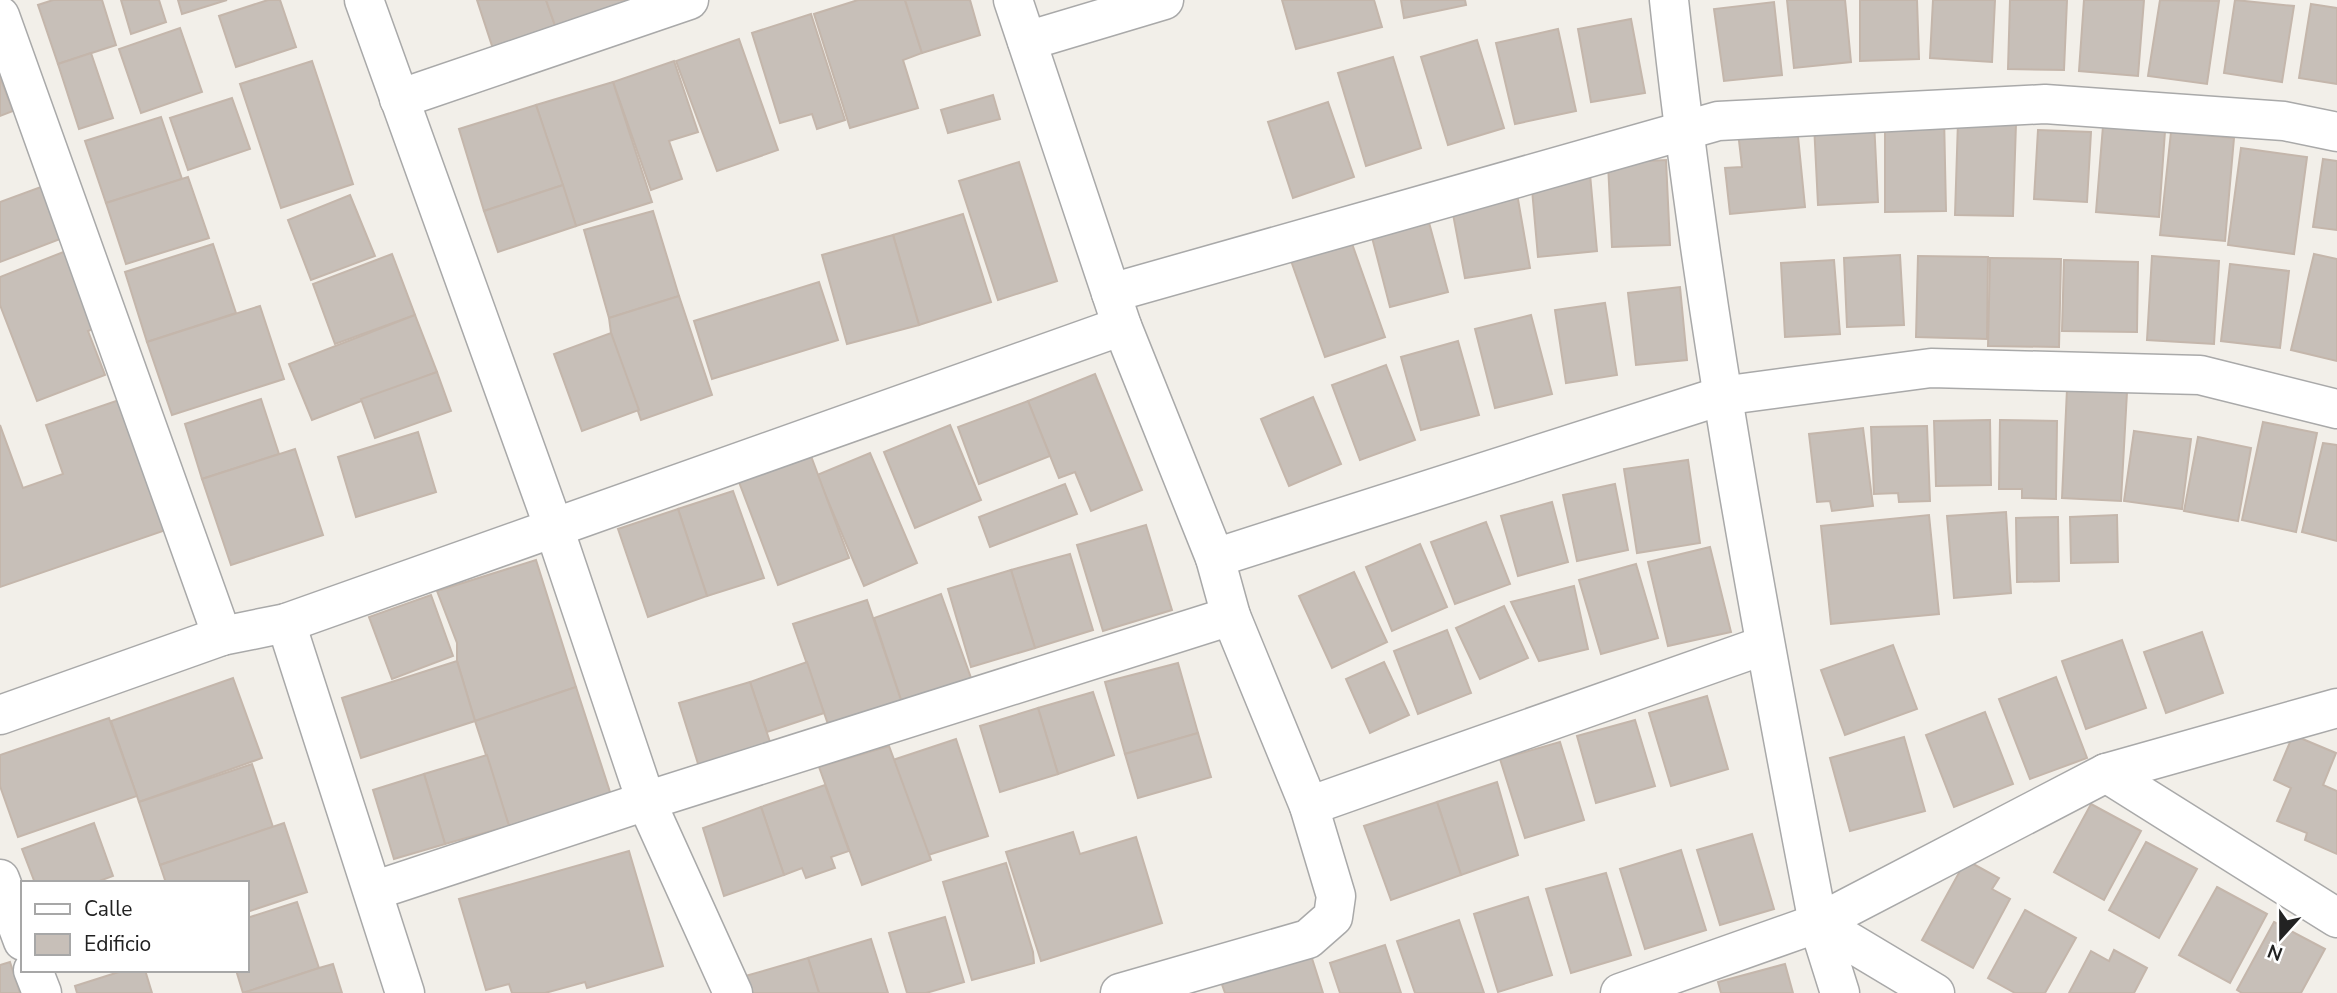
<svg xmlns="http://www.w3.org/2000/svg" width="2337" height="993" font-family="'Nunito Sans',sans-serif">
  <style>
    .building { fill: #c7bfb8; stroke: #c4b6ab; stroke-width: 2 }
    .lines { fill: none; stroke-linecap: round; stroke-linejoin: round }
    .street-casing { stroke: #a9a9a9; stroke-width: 41 }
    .street { stroke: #fff; stroke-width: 38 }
  </style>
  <rect width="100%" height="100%" fill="#f2efe9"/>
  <g class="building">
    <polygon points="53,0 102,0 116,45 58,64 38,5"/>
    <polygon points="121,0 159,0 166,22 131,34"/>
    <polygon points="178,0 227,0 182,14"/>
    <polygon points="268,0 280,0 296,47 236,67 219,16"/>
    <polygon points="477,0 546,0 558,34 495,55"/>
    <polygon points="546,0 633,0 558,34"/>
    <polygon points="858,0 905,0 922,53 903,60 918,108 850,128 814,14"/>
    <polygon points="905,0 970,0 980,35 922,53"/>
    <polygon points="1282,0 1374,0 1382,27 1296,49"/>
    <polygon points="1401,0 1465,0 1466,5 1404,18"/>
    <polygon points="1787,0 1845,0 1851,62 1794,68"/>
    <polygon points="1860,0 1917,0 1919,59 1860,61"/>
    <polygon points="1933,0 1995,0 1992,62 1930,58"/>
    <polygon points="2010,0 2067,0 2064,70 2008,69"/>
    <polygon points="2084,0 2144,0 2138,76 2079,71"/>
    <polygon points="2160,0 2219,1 2207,84 2148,76"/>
    <polygon points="2235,0 2294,6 2282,82 2224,73"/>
    <polygon points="1774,2 1782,75 1724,81 1714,9"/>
    <polygon points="2311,4 2337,8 2337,84 2299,78"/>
    <polygon points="811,14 845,120 817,129 812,114 780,123 752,33"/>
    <polygon points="1631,19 1645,93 1591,102 1578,29"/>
    <polygon points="180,28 202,92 141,113 119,49"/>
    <polygon points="1558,29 1576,111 1515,124 1496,43"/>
    <polygon points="739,39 778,150 717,171 676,61"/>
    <polygon points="1477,40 1504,128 1448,145 1421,57"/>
    <polygon points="91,53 113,118 79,129 58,64"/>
    <polygon points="1393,57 1421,148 1366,166 1338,73"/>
    <polygon points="312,61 353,184 281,208 240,84"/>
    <polygon points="674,61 698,132 669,141 682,179 651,190 613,82"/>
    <polygon points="0,77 13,111 0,116"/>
    <polygon points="613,82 652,202 576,226 536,105"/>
    <polygon points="993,95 1000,119 948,133 941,110"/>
    <polygon points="232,98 250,149 188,170 170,118"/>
    <polygon points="1328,102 1354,177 1293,198 1268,122"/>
    <polygon points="536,105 563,185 484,211 459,129"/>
    <polygon points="1885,115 1944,115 1946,211 1885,212"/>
    <polygon points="161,117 182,179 106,203 85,141"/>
    <polygon points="1874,121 1878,202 1818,205 1814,124"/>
    <polygon points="1958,121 2016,123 2013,216 1955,215"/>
    <polygon points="1797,126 1805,207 1730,214 1725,168 1742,167 1738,132"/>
    <polygon points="2103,126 2165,131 2159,217 2096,212"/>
    <polygon points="2038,130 2091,132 2087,202 2034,199"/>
    <polygon points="2171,132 2234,138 2225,241 2160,235"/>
    <polygon points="2241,148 2307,157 2294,254 2228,245"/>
    <polygon points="2323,159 2337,161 2337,230 2313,227"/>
    <polygon points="1666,160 1670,245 1612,247 1608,163"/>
    <polygon points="1019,162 1057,281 998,300 959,181"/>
    <polygon points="1590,174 1597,251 1538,257 1531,178"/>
    <polygon points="188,177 209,238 126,264 106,203"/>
    <polygon points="49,184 68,236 0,262 0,202"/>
    <polygon points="563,185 576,226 498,252 484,211"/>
    <polygon points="1516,188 1530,268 1465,278 1450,198"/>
    <polygon points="350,195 375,256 311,280 288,220"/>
    <polygon points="1425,208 1448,292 1390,307 1368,222"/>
    <polygon points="653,211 679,296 609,318 584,230"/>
    <polygon points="963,214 991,302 919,325 893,235"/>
    <polygon points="893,235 919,325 847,344 822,255"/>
    <polygon points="1350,238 1385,337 1325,357 1290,258"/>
    <polygon points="213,244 236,313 147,342 125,272"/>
    <polygon points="71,249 100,326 88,331 105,375 37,401 0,305 0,277"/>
    <polygon points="392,254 415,315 335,344 313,284"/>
    <polygon points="2314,254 2337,259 2337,361 2291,350"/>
    <polygon points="1900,255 1904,325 1847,327 1844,258"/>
    <polygon points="1918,256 1988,257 1987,339 1916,337"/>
    <polygon points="2152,256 2219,261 2214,344 2147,340"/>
    <polygon points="1990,258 2061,259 2059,347 1988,346"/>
    <polygon points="1834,260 1840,334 1785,337 1781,263"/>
    <polygon points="2064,260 2138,262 2137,332 2062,331"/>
    <polygon points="2230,264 2289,271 2280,348 2221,341"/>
    <polygon points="819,282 838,340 712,379 694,321"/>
    <polygon points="1680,287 1687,360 1636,365 1628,293"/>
    <polygon points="679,296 712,395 641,420 611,333 609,318"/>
    <polygon points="1605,303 1617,375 1566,383 1555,310"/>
    <polygon points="260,306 284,379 172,415 147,342"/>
    <polygon points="415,315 437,372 312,420 289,364"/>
    <polygon points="1531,315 1552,394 1495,408 1475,329"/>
    <polygon points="611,333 639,410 582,431 554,354"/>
    <polygon points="1458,341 1479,415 1421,430 1401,357"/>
    <polygon points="1386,365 1415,440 1360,460 1332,385"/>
    <polygon points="437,372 451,411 375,438 361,399"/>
    <polygon points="1095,374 1142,490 1091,511 1075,472 1059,478 1028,401"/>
    <polygon points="2067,389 2127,392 2121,501 2062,498"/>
    <polygon points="1313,397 1341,464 1289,486 1261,419"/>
    <polygon points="261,399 279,454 202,479 185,424"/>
    <polygon points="119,400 166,530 0,587 0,425 23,488 63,474 46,425"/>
    <polygon points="1028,401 1050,456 979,484 958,427"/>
    <polygon points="1990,420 1991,485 1936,486 1934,421"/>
    <polygon points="2000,420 2057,421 2056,499 2022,498 2022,489 1999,489"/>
    <polygon points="2263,422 2317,433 2296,532 2242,520"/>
    <polygon points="950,425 981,500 915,528 884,452"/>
    <polygon points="1927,426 1930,501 1899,502 1898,493 1874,494 1871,427"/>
    <polygon points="1863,428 1873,506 1832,511 1830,501 1817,502 1809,434"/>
    <polygon points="2134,431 2191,439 2182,509 2124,501"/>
    <polygon points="418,432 436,492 356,517 338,457"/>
    <polygon points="2198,437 2251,448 2238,521 2184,511"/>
    <polygon points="2323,443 2337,445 2337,541 2302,532"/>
    <polygon points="295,449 323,535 231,565 202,479"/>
    <polygon points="870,453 917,563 864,586 817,475"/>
    <polygon points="811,456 849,558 778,585 739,482"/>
    <polygon points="1688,460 1700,543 1637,553 1624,469"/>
    <polygon points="1065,484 1077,514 990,547 979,517"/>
    <polygon points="1615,484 1628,550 1577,561 1563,495"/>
    <polygon points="733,491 764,578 707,596 678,509"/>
    <polygon points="1552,502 1568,562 1518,576 1501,516"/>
    <polygon points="678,509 707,596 648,617 618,529"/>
    <polygon points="2006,512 2011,593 1954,598 1947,516"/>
    <polygon points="1929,515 1939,614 1831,624 1821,526"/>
    <polygon points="2117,515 2118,562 2071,563 2070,517"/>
    <polygon points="2058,517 2059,581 2017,582 2016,518"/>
    <polygon points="1486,522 1510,584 1455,604 1431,542"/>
    <polygon points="1146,525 1172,610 1103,631 1077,545"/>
    <polygon points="1420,544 1447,607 1392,631 1366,567"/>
    <polygon points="1710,547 1731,632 1668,646 1648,562"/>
    <polygon points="1070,554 1093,630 1035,648 1011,570"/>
    <polygon points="536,560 576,687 475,721 457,661 457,643 437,591"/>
    <polygon points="1636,564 1658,638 1601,654 1579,580"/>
    <polygon points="1011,570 1035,648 971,667 948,589"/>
    <polygon points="1354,572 1387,642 1332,668 1299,596"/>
    <polygon points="1574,586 1588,649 1539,661 1511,602"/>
    <polygon points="941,594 971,678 902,703 874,618"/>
    <polygon points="431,595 453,656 392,679 369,617"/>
    <polygon points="867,600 902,703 829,727 793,624"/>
    <polygon points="1504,606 1528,658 1480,679 1456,628"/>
    <polygon points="1447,630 1471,693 1418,714 1394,651"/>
    <polygon points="2202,632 2223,693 2166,713 2144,652"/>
    <polygon points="2122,640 2146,708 2086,729 2062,661"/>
    <polygon points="1893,645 1917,709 1845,735 1821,670"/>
    <polygon points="457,661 475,721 361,758 342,698"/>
    <polygon points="807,662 824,713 767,732 750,682"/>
    <polygon points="1384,662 1409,715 1370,733 1346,679"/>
    <polygon points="1178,663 1198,733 1125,754 1105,682"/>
    <polygon points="2056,677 2087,758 2030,779 1999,699"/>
    <polygon points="233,678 262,758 139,802 111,721"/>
    <polygon points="750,682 772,748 700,770 679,703"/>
    <polygon points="576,687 611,795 509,826 475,721"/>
    <polygon points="1093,692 1114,755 1058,774 1038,708"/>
    <polygon points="1707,696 1728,769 1671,786 1649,713"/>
    <polygon points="1038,708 1058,774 1000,792 980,726"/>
    <polygon points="1985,712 2013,784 1954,807 1926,735"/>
    <polygon points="109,718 137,796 18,837 0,786 0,755"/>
    <polygon points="1635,720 1655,786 1596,803 1577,736"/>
    <polygon points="1198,733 1211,777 1138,798 1125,754"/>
    <polygon points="2293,735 2336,753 2323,785 2337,791 2337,854 2305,840 2307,833 2277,821 2291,788 2274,780"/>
    <polygon points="1904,737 1925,811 1850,831 1830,758"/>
    <polygon points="956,739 988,836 925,856 893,760"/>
    <polygon points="1560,742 1584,820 1525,838 1500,759"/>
    <polygon points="889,746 931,860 862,885 819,767"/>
    <polygon points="487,755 509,826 445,844 424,774"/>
    <polygon points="252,764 273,827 160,865 139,802"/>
    <polygon points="424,774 445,844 394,859 373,790"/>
    <polygon points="1497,782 1518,855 1461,875 1437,802"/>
    <polygon points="825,785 849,851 831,857 835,868 806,878 802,868 784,875 761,807"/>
    <polygon points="1437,802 1461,875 1391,900 1364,826"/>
    <polygon points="2091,804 2141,831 2104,900 2054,872"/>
    <polygon points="761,807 784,875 724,896 703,828"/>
    <polygon points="94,823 113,876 94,883 35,883 22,849"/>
    <polygon points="284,823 307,892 247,912 247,883 166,883 160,865"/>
    <polygon points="1073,832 1080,854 1136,837 1162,923 1041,961 1006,852"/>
    <polygon points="1752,834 1774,909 1720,925 1697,850"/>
    <polygon points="2146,842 2197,869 2159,938 2109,910"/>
    <polygon points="1681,850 1706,930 1645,949 1620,869"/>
    <polygon points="629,851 663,966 587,988 585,982 545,993 512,993 509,984 486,990 459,899"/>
    <polygon points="1966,860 1999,878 1992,889 2010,899 1973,968 1922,940"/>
    <polygon points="1006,863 1033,952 1034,963 972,980 943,882"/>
    <polygon points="1606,873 1631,955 1571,973 1546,889"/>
    <polygon points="2217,887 2267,914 2230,983 2179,955"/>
    <polygon points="1528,897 1552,975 1498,992 1474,914"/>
    <polygon points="297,902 319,968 243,993 236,970 247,970 247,918"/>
    <polygon points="2025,910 2076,938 2045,993 2015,993 1988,978"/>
    <polygon points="945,917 964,982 926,993 907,993 889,933"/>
    <polygon points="1459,920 1484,993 1415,993 1397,941"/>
    <polygon points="2274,922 2325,949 2301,993 2242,993 2237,990"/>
    <polygon points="871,939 888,993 819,993 808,958"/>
    <polygon points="1385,945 1401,993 1340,993 1330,963"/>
    <polygon points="1309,949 1323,993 1225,993 1219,976"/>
    <polygon points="2114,950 2147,968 2134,993 2069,993 2091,951 2109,961"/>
    <polygon points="808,958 819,993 747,993 742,977"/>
    <polygon points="10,962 20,993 0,993 0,965"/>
    <polygon points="333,964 342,993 243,993 319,968"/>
    <polygon points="1785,964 1793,993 1721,993 1718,982"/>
    <polygon points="125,970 145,970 152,993 77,993 75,986"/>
  </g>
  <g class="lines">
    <g class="street-casing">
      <g id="street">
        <polyline points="364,0 554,528 646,801 733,993"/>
        <polyline points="1013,0 1122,326 1215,558 1231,616 1309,806 1336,896 1333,917 1308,939 1120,993"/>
        <path d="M1669,0C1702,310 1759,617 1818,923L1840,993"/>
        <polyline points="0,16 222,636"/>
        <polyline points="1027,41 1164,0"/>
        <polyline points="399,99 689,0"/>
        <polyline points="1111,293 1718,121 2045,104 2284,121 2337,132"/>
        <polyline points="1215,558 1721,396 1931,368 2200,375 2337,409"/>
        <polyline points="286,623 405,993"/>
        <polyline points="0,715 222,636 286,623 1122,326"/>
        <polyline points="2106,773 2337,918"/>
        <polyline points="1309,806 1765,645"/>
        <polyline points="0,879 23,941"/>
        <polyline points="373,891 646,801 1231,616"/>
        <polyline points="1818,923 1935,993"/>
        <polyline points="33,970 42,993"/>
        <polyline points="1620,993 1818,923 2106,773 2337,708"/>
      </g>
    </g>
    <use href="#street" class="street"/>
  </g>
  <rect x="21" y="881" width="228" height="91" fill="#ffffff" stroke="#a7a7a7" stroke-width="2"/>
  <rect x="35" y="904" width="35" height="10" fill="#ffffff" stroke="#a7a7a7" stroke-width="2"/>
  <text x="84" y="916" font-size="21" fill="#222222">Calle</text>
  <rect x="35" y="934" width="35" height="21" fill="#c7bfb8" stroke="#a7a7a7" stroke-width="2"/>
  <text x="84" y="951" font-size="21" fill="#222222">Edificio</text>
  <g transform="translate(2281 937) rotate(201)" stroke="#ffffff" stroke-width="5" paint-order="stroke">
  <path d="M0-5L12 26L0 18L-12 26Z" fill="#222222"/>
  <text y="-10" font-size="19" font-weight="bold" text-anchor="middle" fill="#222222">N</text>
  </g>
</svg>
